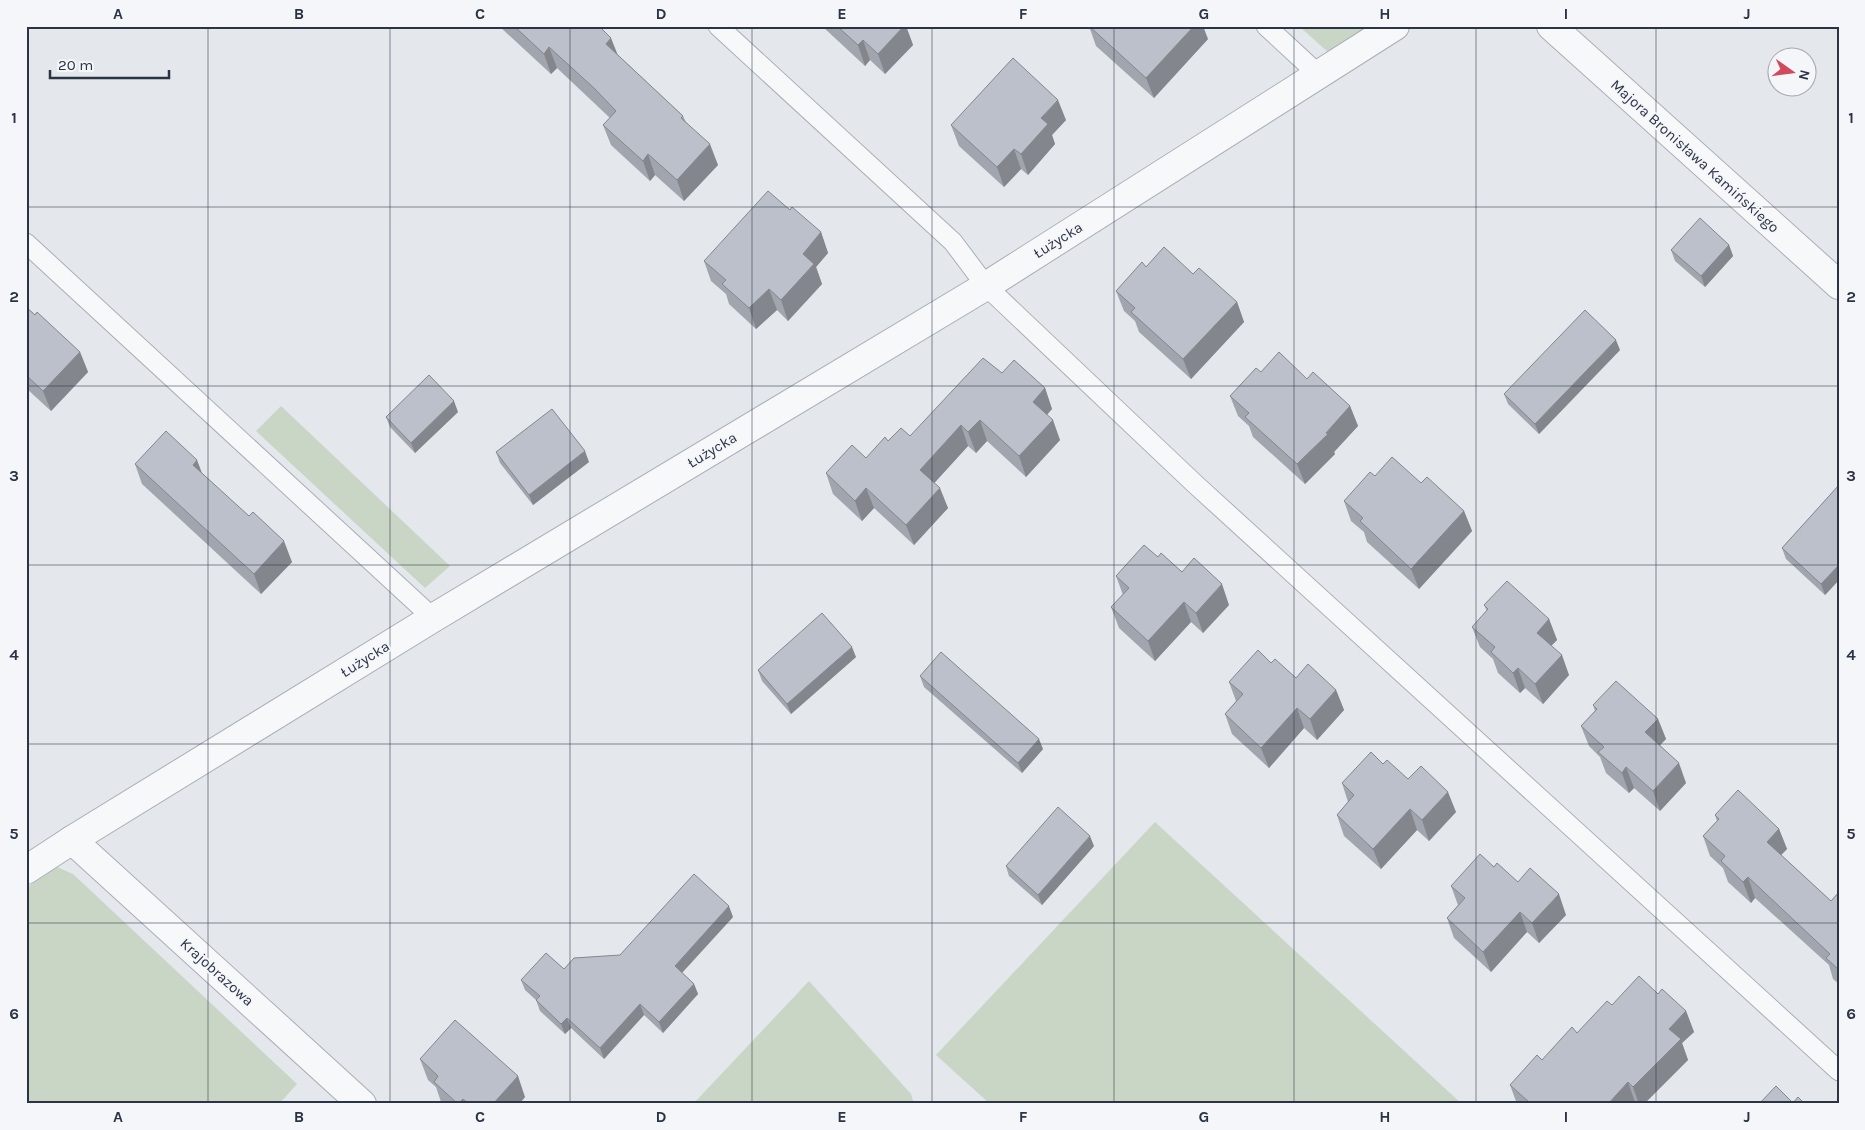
<svg xmlns="http://www.w3.org/2000/svg" width="1865" height="1130" font-family="Karla,sans-serif">
  <style>
    .green { fill: #c9d6c5 }
    .lines { fill: none; stroke-linecap: round; stroke-linejoin: round }
    .service-casing { stroke: #a9aeb7; stroke-width: 21 }
    .minor-casing { stroke: #a9aeb7; stroke-width: 30 }
    .service { stroke: #f7f8fa; stroke-width: 19 }
    .minor { stroke: #f7f8fa; stroke-width: 28 }
    .wall { fill: #a1a5ae }
    .shaded-wall { fill: #83868d }
    .building { fill: #bbc0ca; stroke: #83868d }
    .grid { fill: none; stroke: #2b3445; stroke-width: 1; stroke-opacity: 0.55 }
    .labels { text-anchor: middle; stroke-width: 4; stroke-linejoin: round; paint-order: stroke }
    .street-label { font-size: 15px; fill: #2b3445; stroke: #f4f6f9 }
    .neatline { fill: none; stroke: #2b3445; stroke-width: 2 }
    .grid-label { font-size: 16px; text-anchor: middle; font-weight: bold; fill: #2b3445 }
  </style>
  <rect width="100%" height="100%" fill="#e4e7ec"/>
  <g class="green">
    <polygon points="1299,26 1371,26 1329,53"/>
    <polygon points="281,406 450,566 425,588 256,431"/>
    <polygon points="1155,822 1462,1104 990,1104 936,1055"/>
    <polygon points="57,867 73,874 297,1084 279,1104 26,1104 26,888"/>
    <polygon points="809,981 911,1094 914,1104 693,1104"/>
  </g>
  <g class="lines">
    <g class="service-casing">
      <g id="service">
        <polyline points="718,26 953,242 986,286 1195,484 1839,1071"/>
        <polyline points="1266,26 1319,75"/>
        <polyline points="26,243 433,618"/>
      </g>
    </g>
    <g class="minor-casing">
      <g id="minor">
        <polyline points="1551,26 1839,285"/>
        <polyline points="72,840 362,1104"/>
        <polyline points="26,870 72,840 433,618 986,286 1395,26"/>
      </g>
    </g>
    <use href="#service" class="service"/>
    <use href="#minor" class="minor"/>
  </g>
  <g class="wall">
    <polygon points="499,26 599,26 617,54 683,116 686,122 718,165 684,201 655,175 650,181 611,145 603,125 610,118 557,68 551,74"/>
    <polygon points="822,26 906,26 913,45 885,74 870,60 865,66"/>
    <polygon points="1089,26 1208,39 1154,98 1096,46"/>
    <polygon points="1066,120 1052,135 1055,144 1028,175 1021,169 1004,187 959,146 951,125"/>
    <polygon points="790,210 821,232 828,253 816,267 822,284 788,321 777,310 756,329 729,304 726,294 711,281 704,261"/>
    <polygon points="1729,245 1733,256 1705,287 1675,261 1671,250"/>
    <polygon points="1146,267 1193,274 1237,302 1244,322 1191,379 1139,332 1135,321 1124,311 1116,291"/>
    <polygon points="26,307 80,352 88,372 51,411 26,388"/>
    <polygon points="1620,350 1539,434 1508,404 1504,394"/>
    <polygon points="1261,372 1307,379 1350,406 1358,426 1334,452 1335,454 1305,484 1253,437 1249,426 1238,416 1230,396"/>
    <polygon points="1002,373 1045,388 1052,409 1047,415 1060,440 1026,477 987,441 976,453 968,446 934,483 948,508 914,545 874,508 862,521 833,494 826,473 866,458 888,441 910,436"/>
    <polygon points="458,412 415,453 390,427 386,417"/>
    <polygon points="496,452 589,462 533,505 500,463"/>
    <polygon points="135,464 202,473 292,562 261,594 142,484"/>
    <polygon points="1375,476 1421,483 1464,511 1472,531 1419,589 1367,542 1364,532 1351,521 1344,501"/>
    <polygon points="1839,485 1839,580 1825,595 1786,559 1782,548"/>
    <polygon points="1158,557 1182,572 1229,605 1203,633 1191,622 1155,661 1119,628 1111,607 1123,595 1116,576"/>
    <polygon points="1484,605 1549,619 1557,640 1551,646 1569,675 1543,704 1525,688 1520,693 1498,673 1493,659 1480,647 1472,627 1487,611"/>
    <polygon points="856,657 791,714 762,681 758,670"/>
    <polygon points="1271,663 1296,678 1336,690 1344,710 1317,740 1304,728 1269,768 1232,734 1225,714 1236,701 1229,682"/>
    <polygon points="920,676 1043,749 1022,773 924,687"/>
    <polygon points="1593,705 1658,719 1666,739 1660,745 1686,783 1660,811 1634,788 1629,793 1606,773 1600,757 1589,746 1581,726 1595,711"/>
    <polygon points="1383,764 1408,779 1456,812 1429,841 1417,830 1381,869 1344,836 1337,815 1348,802 1342,783"/>
    <polygon points="1715,815 1779,829 1787,849 1781,855 1831,901 1839,892 1839,984 1833,979 1829,965 1755,898 1751,903 1728,882 1723,868 1710,856 1703,836 1717,821"/>
    <polygon points="1094,846 1042,905 1009,876 1006,866"/>
    <polygon points="1494,867 1518,882 1566,915 1539,943 1527,932 1491,972 1454,938 1447,918 1458,905 1451,886"/>
    <polygon points="733,917 682,973 694,984 698,994 663,1033 644,1015 604,1059 571,1028 565,1034 540,1011 536,1000 525,990 521,980 620,955"/>
    <polygon points="1658,994 1686,1011 1694,1032 1682,1043 1688,1060 1644,1104 1637,1104 1635,1102 1634,1104 1517,1104 1510,1085 1612,1005"/>
    <polygon points="420,1059 525,1097 519,1104 443,1104 441,1102 436,1087 428,1080"/>
  </g>
  <g class="shaded-wall">
    <polygon points="904,26 906,26 913,45 885,74 878,54"/>
    <polygon points="1194,26 1203,26 1208,39 1154,98 1146,78"/>
    <polygon points="611,38 619,58 606,44"/>
    <polygon points="863,40 870,60 865,66 858,45"/>
    <polygon points="549,47 557,68 551,74 544,54"/>
    <polygon points="1058,100 1066,120 1052,135 1055,144 1028,175 1021,154 1041,118"/>
    <polygon points="710,144 718,165 684,201 677,180"/>
    <polygon points="1014,149 1021,169 1004,187 997,167"/>
    <polygon points="648,154 655,175 650,181 643,161"/>
    <polygon points="821,232 828,253 816,267 822,284 788,321 781,300 803,254"/>
    <polygon points="1729,245 1733,256 1705,287 1701,276"/>
    <polygon points="769,289 777,310 756,329 749,308"/>
    <polygon points="1237,302 1244,322 1191,379 1183,359"/>
    <polygon points="1616,340 1620,350 1539,434 1535,424"/>
    <polygon points="80,352 88,372 51,411 43,391"/>
    <polygon points="1045,388 1052,409 1040,422 1033,402"/>
    <polygon points="454,401 458,412 415,453 411,443"/>
    <polygon points="1350,406 1358,426 1334,452 1335,454 1305,484 1297,464"/>
    <polygon points="980,420 987,441 976,453 968,432"/>
    <polygon points="1053,420 1060,440 1026,477 1019,456"/>
    <polygon points="961,425 968,446 928,490 920,470"/>
    <polygon points="585,451 589,462 533,505 529,495"/>
    <polygon points="197,460 205,481 193,465"/>
    <polygon points="866,488 874,508 862,521 855,501"/>
    <polygon points="940,488 948,508 914,545 906,525"/>
    <polygon points="1464,511 1472,531 1419,589 1411,569"/>
    <polygon points="284,541 292,562 261,594 254,574"/>
    <polygon points="1839,565 1839,580 1825,595 1821,584"/>
    <polygon points="1222,584 1229,605 1203,633 1196,613"/>
    <polygon points="1184,602 1191,622 1155,661 1148,641"/>
    <polygon points="1549,619 1557,640 1544,653 1537,633"/>
    <polygon points="852,647 856,657 791,714 787,704"/>
    <polygon points="1562,655 1569,675 1543,704 1535,684"/>
    <polygon points="1518,668 1525,688 1520,693 1513,673"/>
    <polygon points="1336,690 1344,710 1317,740 1310,719"/>
    <polygon points="1297,708 1304,728 1269,768 1261,748"/>
    <polygon points="1658,719 1666,739 1653,752 1645,732"/>
    <polygon points="1039,739 1043,749 1022,773 1018,763"/>
    <polygon points="1679,763 1686,783 1660,811 1653,791"/>
    <polygon points="1626,767 1634,788 1629,793 1622,773"/>
    <polygon points="1448,792 1456,812 1429,841 1422,820"/>
    <polygon points="1410,809 1417,830 1381,869 1373,849"/>
    <polygon points="1779,829 1787,849 1774,862 1767,842"/>
    <polygon points="1090,836 1094,846 1042,905 1038,895"/>
    <polygon points="1748,877 1755,898 1751,903 1743,882"/>
    <polygon points="1559,894 1566,915 1539,943 1532,923"/>
    <polygon points="729,906 733,917 678,977 675,966"/>
    <polygon points="1520,912 1527,932 1491,972 1483,952"/>
    <polygon points="694,984 698,994 663,1033 659,1022"/>
    <polygon points="640,1004 644,1015 604,1059 600,1048"/>
    <polygon points="1686,1011 1694,1032 1682,1043 1688,1060 1644,1104 1639,1104 1633,1087 1669,1029"/>
    <polygon points="567,1018 571,1028 565,1034 561,1024"/>
    <polygon points="518,1076 525,1097 519,1104 493,1104"/>
    <polygon points="1628,1082 1635,1102 1634,1104 1608,1104"/>
    <polygon points="463,1099 465,1104 458,1104"/>
  </g>
  <g class="building">
    <polygon points="514,26 599,26 611,38 606,44 683,116 681,118 710,144 677,180 648,154 643,161 603,125 616,111 595,89 549,47 544,54"/>
    <polygon points="837,26 904,26 878,54 863,40 858,45"/>
    <polygon points="1089,26 1194,26 1146,78"/>
    <polygon points="1013,58 1058,100 1041,118 1048,124 1021,154 1014,149 997,167 951,125"/>
    <polygon points="768,191 790,210 792,207 821,232 803,254 814,264 781,300 769,289 749,308 722,284 726,280 704,261"/>
    <polygon points="1700,218 1729,245 1701,276 1671,250"/>
    <polygon points="1164,247 1193,274 1199,268 1237,302 1183,359 1131,312 1135,308 1116,291 1142,262 1146,267"/>
    <polygon points="26,307 35,315 37,312 80,352 43,391 26,375"/>
    <polygon points="1585,310 1616,340 1535,424 1504,394"/>
    <polygon points="1279,352 1307,379 1313,372 1350,406 1326,433 1328,434 1297,464 1245,417 1249,413 1230,396 1256,368 1261,372"/>
    <polygon points="983,358 1002,373 1014,360 1045,388 1033,402 1053,420 1019,456 980,420 968,432 961,425 920,470 940,488 906,525 866,488 855,501 826,473 852,445 866,458 885,437 888,441 901,428 910,436"/>
    <polygon points="429,375 454,401 411,443 386,417"/>
    <polygon points="552,409 585,451 529,495 496,452"/>
    <polygon points="166,431 197,460 193,465 249,516 253,512 284,541 254,574 135,464"/>
    <polygon points="1392,457 1421,483 1427,477 1464,511 1411,569 1360,521 1363,518 1344,501 1370,472 1375,476"/>
    <polygon points="1839,485 1839,565 1821,584 1782,548"/>
    <polygon points="1144,545 1158,557 1161,553 1182,572 1194,558 1222,584 1196,613 1184,602 1148,641 1111,607 1129,588 1116,576"/>
    <polygon points="1507,581 1549,619 1537,633 1562,655 1535,684 1518,668 1513,673 1491,652 1495,647 1472,627 1488,609 1484,605"/>
    <polygon points="822,613 852,647 787,704 758,670"/>
    <polygon points="1258,650 1271,663 1275,659 1296,678 1308,664 1336,690 1310,719 1297,708 1261,748 1225,714 1243,694 1229,682"/>
    <polygon points="941,652 1039,739 1018,763 920,676"/>
    <polygon points="1616,681 1658,719 1645,732 1679,763 1653,791 1626,767 1622,773 1598,752 1604,747 1581,726 1597,709 1593,705"/>
    <polygon points="1371,752 1383,764 1387,760 1408,779 1421,766 1448,792 1422,820 1410,809 1373,849 1337,815 1354,795 1342,783"/>
    <polygon points="1738,790 1779,829 1767,842 1831,901 1839,892 1839,970 1826,958 1830,954 1748,877 1743,882 1721,861 1725,856 1703,836 1719,819 1715,815"/>
    <polygon points="1058,807 1090,836 1038,895 1006,866"/>
    <polygon points="1480,854 1494,867 1497,863 1518,882 1530,868 1559,894 1532,923 1520,912 1483,952 1447,918 1465,898 1451,886"/>
    <polygon points="694,874 729,906 675,966 694,984 659,1022 640,1004 600,1048 567,1018 561,1024 536,1000 540,996 521,980 546,953 564,969 574,958 620,955"/>
    <polygon points="1639,976 1658,994 1662,989 1686,1011 1669,1029 1681,1039 1633,1087 1628,1082 1608,1104 1529,1104 1530,1103 1510,1085 1537,1055 1542,1060 1572,1027 1577,1033 1607,1001 1612,1005"/>
    <polygon points="455,1020 518,1076 493,1104 469,1104 463,1099 458,1104 434,1082 438,1076 420,1059"/>
    <polygon points="1776,1086 1793,1103 1798,1097 1805,1104 1759,1104"/>
  </g>
  <path class="grid" d="M208,26V1104M390,26V1104M570,26V1104M752,26V1104M932,26V1104M1114,26V1104M1294,26V1104M1476,26V1104M1656,26V1104M26,207H1839M26,386H1839M26,565H1839M26,744H1839M26,923H1839"/>
  <g class="labels">
    <g class="street-label">
      <text transform="translate(1695 156) rotate(42)" y="5">Majora Bronisława Kamińskiego</text>
      <text transform="translate(1058 240) rotate(-32)" y="5">Łużycka</text>
      <text transform="translate(712 450) rotate(-31)" y="5">Łużycka</text>
      <text transform="translate(365 659) rotate(-32)" y="5">Łużycka</text>
      <text transform="translate(217 972) rotate(42)" y="5">Krajobrazowa</text>
    </g>
  </g>
  <rect width="1865" height="1130" fill="none" stroke="#f4f6f9" stroke-width="55"/>
  <g transform="translate(1792 72) rotate(104)"><circle r="24" fill="#f4f6f9" stroke="#a4a8b1"/>
  <path d="M0-4L9 19L0 12L-9 19Z" fill="#d1495b"/>
  <text y="-8" font-size="14" font-weight="bold" text-anchor="middle" fill="#2b3445">N</text>
  </g>
  <path d="M50 70v8h119v-8" fill="none" stroke="#2b3445" stroke-width="2.5"/>
  <text x="58" y="70" font-size="15" fill="#2b3445" stroke="#f4f6f9" stroke-width="4" paint-order="stroke">20 m</text>
  <rect x="28" y="28" width="1810" height="1074" class="neatline"/>
  <g class="grid-label">
    <text x="118" y="19">A</text>
    <text x="299" y="19">B</text>
    <text x="480" y="19">C</text>
    <text x="661" y="19">D</text>
    <text x="842" y="19">E</text>
    <text x="1023" y="19">F</text>
    <text x="1204" y="19">G</text>
    <text x="1385" y="19">H</text>
    <text x="1566" y="19">I</text>
    <text x="1747" y="19">J</text>
    <text x="14" y="123">1</text>
    <text x="1851" y="123">1</text>
    <text x="14" y="302">2</text>
    <text x="1851" y="302">2</text>
    <text x="14" y="481">3</text>
    <text x="1851" y="481">3</text>
    <text x="14" y="660">4</text>
    <text x="1851" y="660">4</text>
    <text x="14" y="839">5</text>
    <text x="1851" y="839">5</text>
    <text x="14" y="1019">6</text>
    <text x="1851" y="1019">6</text>
    <text x="118" y="1122">A</text>
    <text x="299" y="1122">B</text>
    <text x="480" y="1122">C</text>
    <text x="661" y="1122">D</text>
    <text x="842" y="1122">E</text>
    <text x="1023" y="1122">F</text>
    <text x="1204" y="1122">G</text>
    <text x="1385" y="1122">H</text>
    <text x="1566" y="1122">I</text>
    <text x="1747" y="1122">J</text>
  </g>
</svg>
